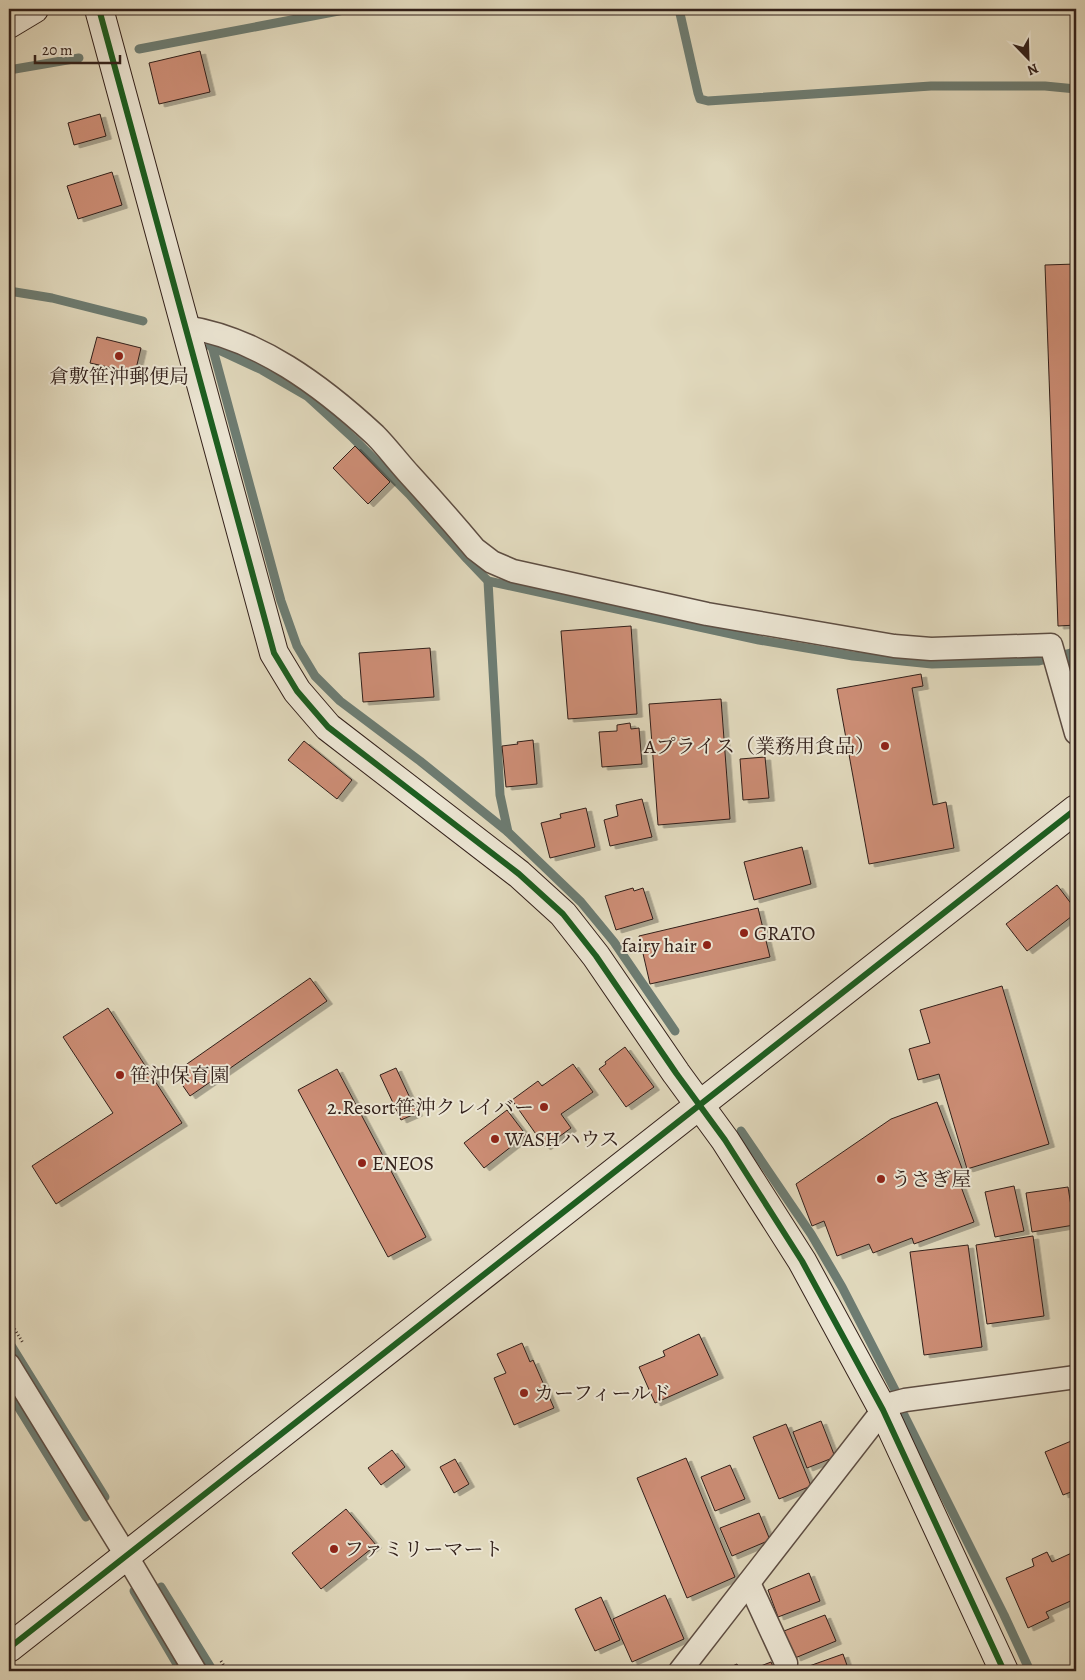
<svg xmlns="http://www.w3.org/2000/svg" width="1085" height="1680" font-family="Alegreya,'Noto Serif JP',serif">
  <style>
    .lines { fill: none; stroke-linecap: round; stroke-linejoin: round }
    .stream { stroke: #6d7c72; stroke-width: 9 }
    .building { fill: #cc8d75; stroke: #32201a; filter: url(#shadow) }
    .street-casing { stroke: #5e4e43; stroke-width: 25 }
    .secondary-casing { stroke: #32201a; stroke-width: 30 }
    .path { stroke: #32201a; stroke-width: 3; stroke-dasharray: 1 2.5; stroke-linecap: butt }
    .street { stroke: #ece6d4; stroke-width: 22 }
    .secondary { stroke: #ece6d4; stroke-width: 28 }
    .cycleway-casing { stroke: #ece6d4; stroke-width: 9 }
    .cycleway { stroke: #1b5e20; stroke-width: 6 }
    .poi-dot { fill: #8f2418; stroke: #ece6d4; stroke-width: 2 }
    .labels { text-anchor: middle; stroke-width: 4; stroke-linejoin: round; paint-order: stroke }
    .poi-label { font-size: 20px; fill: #32201a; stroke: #ece6d4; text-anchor: start }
  </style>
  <defs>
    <filter id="shadow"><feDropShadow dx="5.5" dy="3" stdDeviation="0" flood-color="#0004"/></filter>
  </defs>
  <rect width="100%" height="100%" fill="#e1d9bd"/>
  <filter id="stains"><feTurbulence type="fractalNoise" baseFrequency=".004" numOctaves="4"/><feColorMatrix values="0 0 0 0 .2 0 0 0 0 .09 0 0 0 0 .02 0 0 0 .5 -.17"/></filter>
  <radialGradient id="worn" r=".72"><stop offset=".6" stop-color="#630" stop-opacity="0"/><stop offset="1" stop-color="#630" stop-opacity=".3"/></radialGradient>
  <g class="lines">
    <g class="stream">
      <polyline points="679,9 698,93 700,99 708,101 931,86 1045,86 1076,89"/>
      <polyline points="139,49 349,9"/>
      <polyline points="9,70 79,58"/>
      <polyline points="9,291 52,298 143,321"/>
      <polyline points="210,346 262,370 307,396 353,438 409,494 467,559 488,581 500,795 508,832 581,902 614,942 675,1031"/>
      <polyline points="212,346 281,601 297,646 315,676 340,701 420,761 508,832"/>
      <polyline points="488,581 759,640 853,656 932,664 1038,661 1076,652"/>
      <polyline points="1071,653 1071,670 1076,686"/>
      <polyline points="741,1131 811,1234 842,1287 895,1390"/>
      <polyline points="9,1342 105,1497"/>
      <polyline points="9,1392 86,1517"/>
      <polyline points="904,1415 1004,1615 1030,1671"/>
      <polyline points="161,1587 213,1671"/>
      <polyline points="134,1591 181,1671"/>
    </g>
  </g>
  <g class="building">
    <polygon points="200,51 210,92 159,104 149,63"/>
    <polygon points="100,114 106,136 74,145 68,123"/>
    <polygon points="112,172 122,205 78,219 67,186"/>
    <polygon points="1076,264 1076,625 1058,626 1045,265"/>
    <polygon points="97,337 141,348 135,373 90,363"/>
    <polygon points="355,446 390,482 368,504 333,468"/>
    <polygon points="631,626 637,714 568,719 561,631"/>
    <polygon points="430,648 434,697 363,702 359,653"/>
    <polygon points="921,674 923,686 912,688 933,805 946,802 954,848 869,864 837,689"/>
    <polygon points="721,699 730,819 658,825 649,704"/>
    <polygon points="630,723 631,729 639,728 642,764 602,767 599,732 617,731 617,725"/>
    <polygon points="533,740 537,784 506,787 502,746 518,744 517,742"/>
    <polygon points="304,741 352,780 337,799 288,760"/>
    <polygon points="765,757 769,798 743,800 740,759"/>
    <polygon points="642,799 652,837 610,846 604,820 618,816 616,805"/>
    <polygon points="586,808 595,847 550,858 541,823 561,818 560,814"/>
    <polygon points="802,847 811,884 754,900 744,862"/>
    <polygon points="1057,885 1076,910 1076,913 1027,951 1006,924"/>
    <polygon points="633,888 634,891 643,888 653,919 616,930 605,896"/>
    <polygon points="758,908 770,957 650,984 639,936"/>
    <polygon points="310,978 327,1001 190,1096 174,1073"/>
    <polygon points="1002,986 1049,1144 967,1169 939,1074 918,1080 909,1049 930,1043 920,1010"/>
    <polygon points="108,1008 182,1123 56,1204 32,1166 113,1113 63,1037"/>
    <polygon points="625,1047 654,1087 626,1107 599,1069 606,1064 605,1062"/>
    <polygon points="573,1064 593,1092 561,1114 571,1128 545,1147 512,1100 538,1081 542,1086"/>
    <polygon points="396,1068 417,1113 401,1120 380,1075"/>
    <polygon points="337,1069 426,1237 388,1257 298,1090"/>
    <polygon points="937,1102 963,1171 956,1173 974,1222 914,1244 912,1238 873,1253 869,1244 837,1256 824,1221 812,1226 796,1184 891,1119"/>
    <polygon points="507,1110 526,1135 484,1168 464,1143"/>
    <polygon points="1014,1186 1024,1231 995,1237 985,1192"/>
    <polygon points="1068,1187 1074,1225 1032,1232 1026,1193"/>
    <polygon points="1033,1236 1044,1316 987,1324 976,1245"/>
    <polygon points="968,1245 982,1347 924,1355 910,1252"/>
    <polygon points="699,1334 718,1375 655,1403 639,1367 665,1356 663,1351"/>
    <polygon points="522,1343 530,1362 533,1360 554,1408 514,1425 494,1378 506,1373 497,1354"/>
    <polygon points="821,1421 835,1457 807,1468 793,1432"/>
    <polygon points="786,1424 811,1486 779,1499 753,1437"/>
    <polygon points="1076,1439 1076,1490 1063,1495 1045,1452"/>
    <polygon points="392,1450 405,1467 381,1485 368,1468"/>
    <polygon points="686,1458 735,1577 687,1598 637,1478"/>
    <polygon points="455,1459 469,1484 454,1493 440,1467"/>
    <polygon points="730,1465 745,1499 715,1511 701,1477"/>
    <polygon points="346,1509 376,1545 321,1589 292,1553"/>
    <polygon points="759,1513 770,1540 732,1556 720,1528"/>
    <polygon points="1076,1551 1076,1603 1075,1599 1046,1612 1049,1618 1028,1628 1006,1578 1034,1566 1032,1559 1047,1552 1052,1562"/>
    <polygon points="809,1573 820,1601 778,1617 768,1590"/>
    <polygon points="665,1595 684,1639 632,1662 613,1619"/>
    <polygon points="601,1597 620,1640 595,1651 575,1609"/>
    <polygon points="825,1615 836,1641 795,1658 784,1631"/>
    <polygon points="843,1654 849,1671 799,1671 798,1670"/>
    <polygon points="771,1662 775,1671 748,1671"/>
    <polygon points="737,1664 739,1668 743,1666 745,1671 721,1671"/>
  </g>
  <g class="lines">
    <g class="street-casing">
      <g id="street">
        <path d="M186,327C258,338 322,386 375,435C387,447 398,462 410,475C432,499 454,524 475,549L492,562L513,571L707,614L894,646L931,649L1051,645L1076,733"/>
        <polyline points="9,1365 126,1555 195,1671"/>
        <polyline points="749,1583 786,1663"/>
        <polyline points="680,1671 883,1410 890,1404 905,1400 1076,1377"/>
      </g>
    </g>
    <g class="secondary-casing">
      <g id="secondary">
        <polyline points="99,9 274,653 297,691 328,727 519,874 563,914 596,956 676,1073 725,1140 802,1261 883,1410 1004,1671"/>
        <polyline points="9,24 34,9"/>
        <polyline points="9,1648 1076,809"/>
      </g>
    </g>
    <g class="path">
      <polyline points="9,1320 23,1343"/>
      <polyline points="221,1661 227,1671"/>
    </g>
    <use href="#street" class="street"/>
    <use href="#secondary" class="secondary"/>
    <g class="cycleway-casing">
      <g id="cycleway">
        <polyline points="99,9 274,653 297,691 328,727 519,874 563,914 596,956 676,1073 725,1140 802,1261 883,1410 1004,1671"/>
        <polyline points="9,1648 1076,809"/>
      </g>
    </g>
    <use href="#cycleway" class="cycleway"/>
  </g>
  <g class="poi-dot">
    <circle cx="119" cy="356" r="5"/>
    <circle cx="885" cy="746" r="5"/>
    <circle cx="744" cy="933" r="5"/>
    <circle cx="707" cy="945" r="5"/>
    <circle cx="120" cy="1075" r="5"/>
    <circle cx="544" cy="1107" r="5"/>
    <circle cx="495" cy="1139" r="5"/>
    <circle cx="362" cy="1163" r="5"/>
    <circle cx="881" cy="1179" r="5"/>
    <circle cx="524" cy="1393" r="5"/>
    <circle cx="334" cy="1549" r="5"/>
  </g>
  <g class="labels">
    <g class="poi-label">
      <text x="119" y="383" text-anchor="middle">倉敷笹沖郵便局</text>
      <text x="875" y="753" text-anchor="end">Aプライス（業務用食品）</text>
      <text x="754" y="940">GRATO</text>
      <text x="697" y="952" text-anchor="end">fairy hair</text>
      <text x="130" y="1082">笹沖保育園</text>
      <text x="534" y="1114" text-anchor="end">2.Resort笹沖クレイバー</text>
      <text x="505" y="1146">WASHハウス</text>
      <text x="372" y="1170">ENEOS</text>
      <text x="891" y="1186">うさぎ屋</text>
      <text x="534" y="1400">カーフィールド</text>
      <text x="344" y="1556">ファミリーマート</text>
    </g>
  </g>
  <rect width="1085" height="1680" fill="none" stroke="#e1d9bd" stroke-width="30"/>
  <rect x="10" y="10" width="1065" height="1660" fill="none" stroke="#32201a" stroke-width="2.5"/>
  <rect x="15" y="15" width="1055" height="1650" fill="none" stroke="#32201a"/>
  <g transform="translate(1028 58) rotate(157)" stroke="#ece6d4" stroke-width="4" paint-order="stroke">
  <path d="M0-4L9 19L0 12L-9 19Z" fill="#32201a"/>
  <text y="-8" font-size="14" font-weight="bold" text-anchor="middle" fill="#32201a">N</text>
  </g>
  <path d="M35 55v8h85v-8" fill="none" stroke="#32201a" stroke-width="2.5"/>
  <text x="42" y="55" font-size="15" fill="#32201a" stroke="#ece6d4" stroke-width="4" paint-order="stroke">20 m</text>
  <rect width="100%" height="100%" filter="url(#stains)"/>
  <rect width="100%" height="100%" fill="url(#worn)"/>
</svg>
